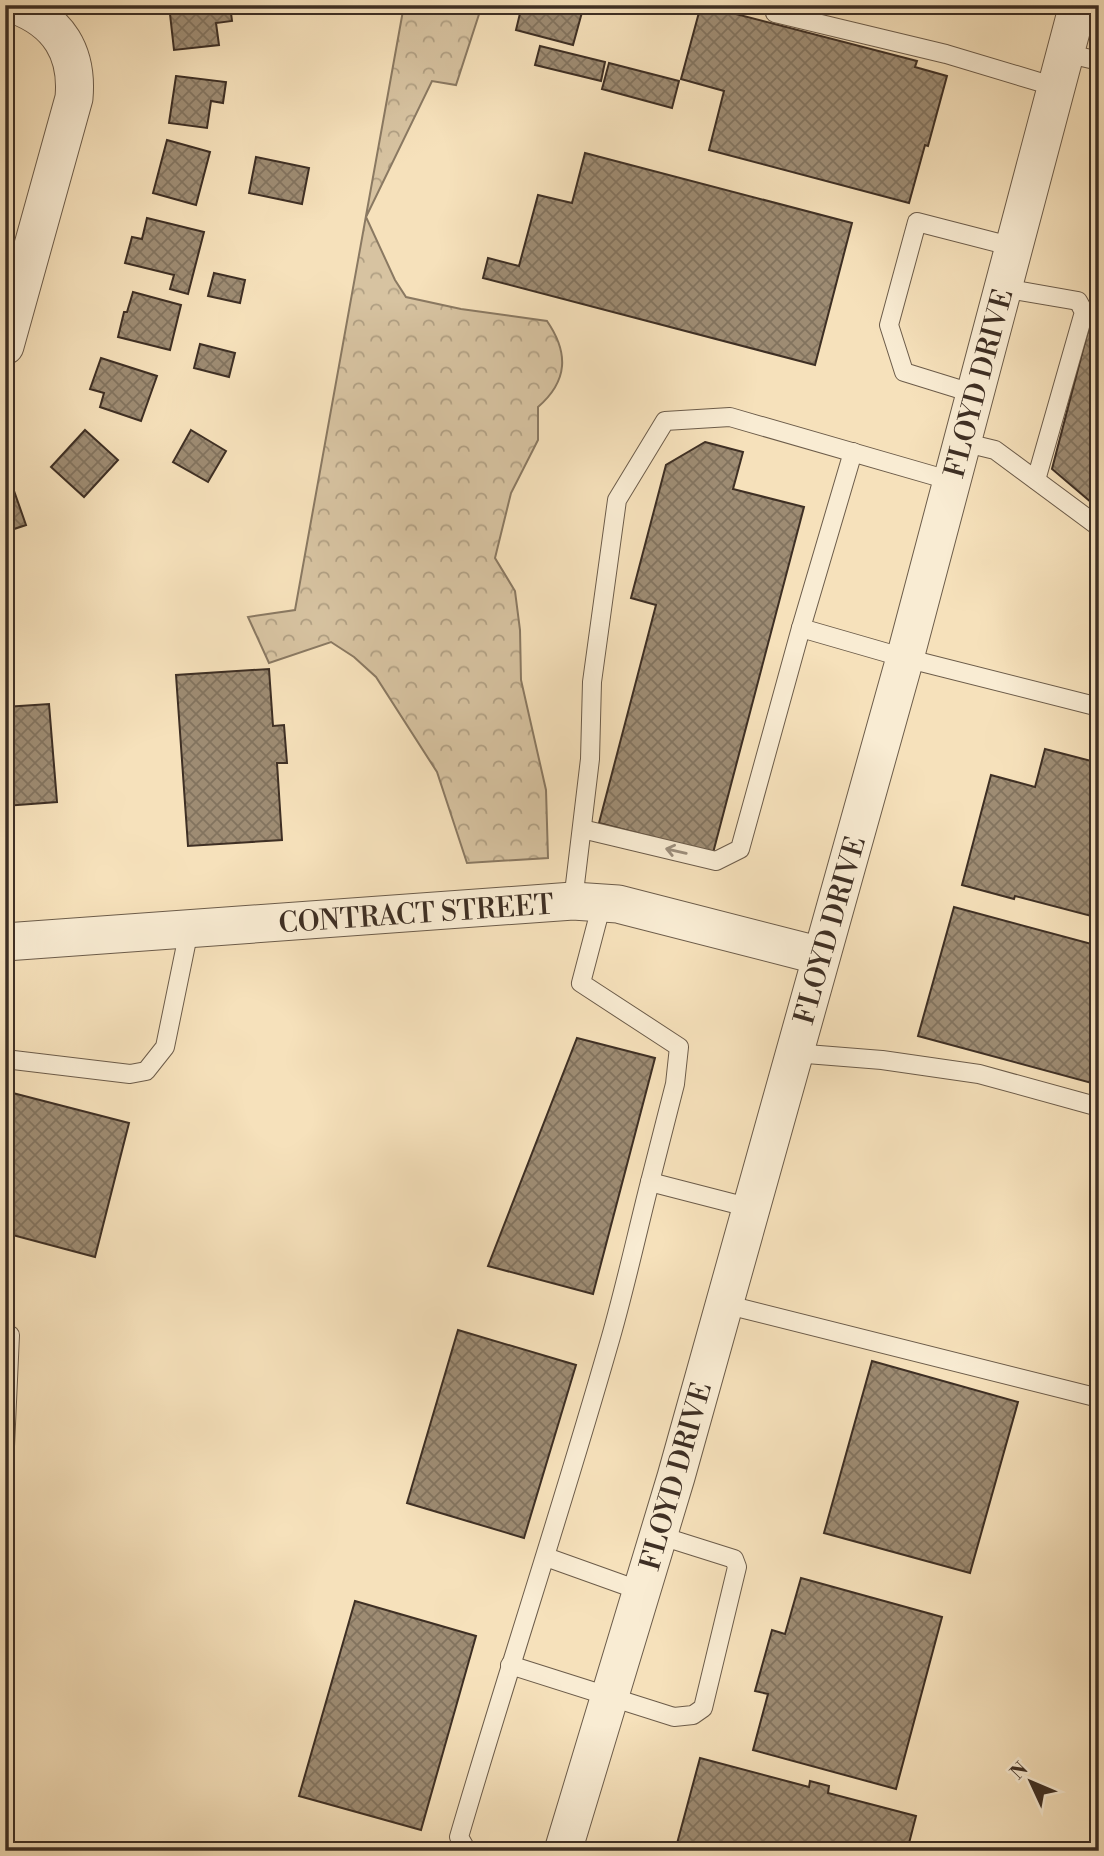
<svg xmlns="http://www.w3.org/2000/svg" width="1104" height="1856" font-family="'Libre Bodoni',serif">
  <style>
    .forest { fill: url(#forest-crowns); stroke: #8a7962; stroke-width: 2 }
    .building { fill: url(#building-cross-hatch); stroke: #3e2f24; stroke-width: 2 }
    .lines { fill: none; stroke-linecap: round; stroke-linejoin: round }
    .lane-casing { stroke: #6c5c4a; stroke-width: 20 }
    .street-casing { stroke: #6c5c4a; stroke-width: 39 }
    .lane { stroke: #f9ecd3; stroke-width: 18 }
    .street { stroke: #f9ecd3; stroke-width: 37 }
    .oneway { stroke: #9c8e7c }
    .labels { text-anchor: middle; stroke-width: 7; stroke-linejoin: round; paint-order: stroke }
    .street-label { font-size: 28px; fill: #3e2f24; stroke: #f9ecd3 }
  </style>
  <defs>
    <pattern id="forest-crowns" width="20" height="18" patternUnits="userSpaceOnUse" patternTransform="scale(1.75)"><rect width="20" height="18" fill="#d7c3a1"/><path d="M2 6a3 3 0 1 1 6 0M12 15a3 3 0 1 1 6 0" fill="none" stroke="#b09f83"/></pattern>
    <pattern id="building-cross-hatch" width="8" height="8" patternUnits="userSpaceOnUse" patternTransform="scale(1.75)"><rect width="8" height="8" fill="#9e8c73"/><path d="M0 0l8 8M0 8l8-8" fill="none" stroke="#82735e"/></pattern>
  </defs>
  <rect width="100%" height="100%" fill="#f6e1bb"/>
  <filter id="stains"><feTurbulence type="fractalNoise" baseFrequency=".00286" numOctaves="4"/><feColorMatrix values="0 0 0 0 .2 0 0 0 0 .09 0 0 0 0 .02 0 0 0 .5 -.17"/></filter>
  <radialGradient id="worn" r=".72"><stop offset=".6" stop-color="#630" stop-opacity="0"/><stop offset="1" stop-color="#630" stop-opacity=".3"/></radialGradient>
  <path class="forest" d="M404,5H482L456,85L432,81L366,217L395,280L406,297L461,309L547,321C569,353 568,381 538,407V440L511,493L495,558L515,591L520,630L521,680L546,790L548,858L467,863L437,772L376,677L354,657L331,642L269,663L248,617L295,610Z"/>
  <g class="building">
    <polygon points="169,5 230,5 232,21 216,23 219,45 174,50"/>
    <polygon points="522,5 584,5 573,45 516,30"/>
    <polygon points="701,5 917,61 915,67 947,76 928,146 925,145 909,203 709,150 724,91 681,79"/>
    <polygon points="540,46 605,62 601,81 535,65"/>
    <polygon points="609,63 679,81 672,108 602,89"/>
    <polygon points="176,76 226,82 223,103 211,101 207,128 169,123"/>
    <polygon points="167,140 210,152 196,205 153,193"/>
    <polygon points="585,153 852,223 815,365 483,278 488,258 519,266 538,195 572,203"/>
    <polygon points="256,157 309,168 302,204 249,193"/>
    <polygon points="147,218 204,232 188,294 170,289 174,275 125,263 132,237 142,239"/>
    <polygon points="214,273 245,280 240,303 208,296"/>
    <polygon points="1099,288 1099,509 1052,469"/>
    <polygon points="133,292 181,305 170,350 118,337 124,312 127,312"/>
    <polygon points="200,344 235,353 229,377 194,368"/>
    <polygon points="101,358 157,376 141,421 100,407 104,393 90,389"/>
    <polygon points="85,430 118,460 84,497 51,467"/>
    <polygon points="191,430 226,451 208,482 173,462"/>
    <polygon points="705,442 743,452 733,489 804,507 713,853 599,823 656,605 631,598 666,465"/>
    <polygon points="13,488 26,525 5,532 5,491"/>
    <polygon points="269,669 273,726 284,725 287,763 277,763 282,840 188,846 176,675"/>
    <polygon points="49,704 57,802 5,806 5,707"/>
    <polygon points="1045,749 1099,763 1099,918 1015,896 1014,899 962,885 991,775 1035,787"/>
    <polygon points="954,907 1099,946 1099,1085 918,1036"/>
    <polygon points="577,1038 655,1058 593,1294 488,1266"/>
    <polygon points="5,1091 129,1123 95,1257 5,1233"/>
    <polygon points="458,1330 576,1365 524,1538 407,1503"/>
    <polygon points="872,1361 1018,1402 970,1573 824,1533"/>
    <polygon points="801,1578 942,1617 896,1789 753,1750 768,1694 755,1691 772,1630 785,1634"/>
    <polygon points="355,1601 476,1636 421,1830 299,1796"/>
    <polygon points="700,1758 809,1787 810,1781 829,1786 828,1793 916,1816 907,1851 675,1851"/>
  </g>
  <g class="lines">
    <g class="lane-casing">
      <g id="lane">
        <polyline points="775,13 946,54 1056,87"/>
        <polyline points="1065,53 1099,61"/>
        <polyline points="1003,288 1078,301 1084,312 1036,480"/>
        <polyline points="975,394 904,372 889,325 917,222 1014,247"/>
        <polyline points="962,442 995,450 1099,527"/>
        <polyline points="853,452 801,628 905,658 1099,707"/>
        <polyline points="582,829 716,861 740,849 801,628"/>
        <polyline points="573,901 590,759 592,682 617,500 665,421 730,417 952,481"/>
        <polyline points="602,903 581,983 679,1047 675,1084 650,1182 751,1208"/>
        <polyline points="794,1053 882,1060 979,1074 1099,1107"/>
        <polyline points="5,1059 130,1074 146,1071 165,1047 189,930"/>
        <polyline points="724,1304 1099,1398"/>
        <polyline points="5,1335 10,1335 5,1446"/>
        <polyline points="546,1557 641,1591"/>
        <polyline points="510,1665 674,1717 693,1715 703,1708 737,1567 734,1559 658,1535"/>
        <path d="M467,1851L459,1837C507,1673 561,1511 608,1347C624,1293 636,1237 650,1182"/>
      </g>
    </g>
    <g class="street-casing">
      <g id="street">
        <path d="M5,346L74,98C78,53 59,21 15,5"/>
        <polyline points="5,942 573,901 618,904 821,956"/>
        <polyline points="563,1851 676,1477 905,658 1078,5"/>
      </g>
    </g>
    <use href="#lane" class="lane"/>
    <use href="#street" class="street"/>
  </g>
  <defs><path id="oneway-shaft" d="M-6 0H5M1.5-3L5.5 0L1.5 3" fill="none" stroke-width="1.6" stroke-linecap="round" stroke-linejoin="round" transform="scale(1.75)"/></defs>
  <use class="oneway" href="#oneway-shaft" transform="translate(676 851) rotate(-167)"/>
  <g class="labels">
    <g class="street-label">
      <text transform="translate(978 383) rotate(-75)" y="10">FLOYD DRIVE</text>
      <text transform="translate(416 913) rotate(-4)" y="10">CONTRACT STREET</text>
      <text transform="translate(829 930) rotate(-74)" y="10">FLOYD DRIVE</text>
      <text transform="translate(675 1476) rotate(-74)" y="10">FLOYD DRIVE</text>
    </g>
  </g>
  <rect width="1104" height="1856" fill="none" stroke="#f6e1bb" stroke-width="28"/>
  <rect x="7" y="7" width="1090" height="1842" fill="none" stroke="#3e2f24" stroke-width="3.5"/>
  <rect x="14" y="14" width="1076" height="1828" fill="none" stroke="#3e2f24" stroke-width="2"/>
  <g transform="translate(1031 1782) rotate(314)" stroke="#f9ecd3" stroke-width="5" paint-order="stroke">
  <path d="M0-5L12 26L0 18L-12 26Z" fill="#3e2f24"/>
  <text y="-10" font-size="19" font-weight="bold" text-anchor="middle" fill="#3e2f24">N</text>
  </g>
  <rect width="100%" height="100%" filter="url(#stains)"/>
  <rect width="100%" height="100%" fill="url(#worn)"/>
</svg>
